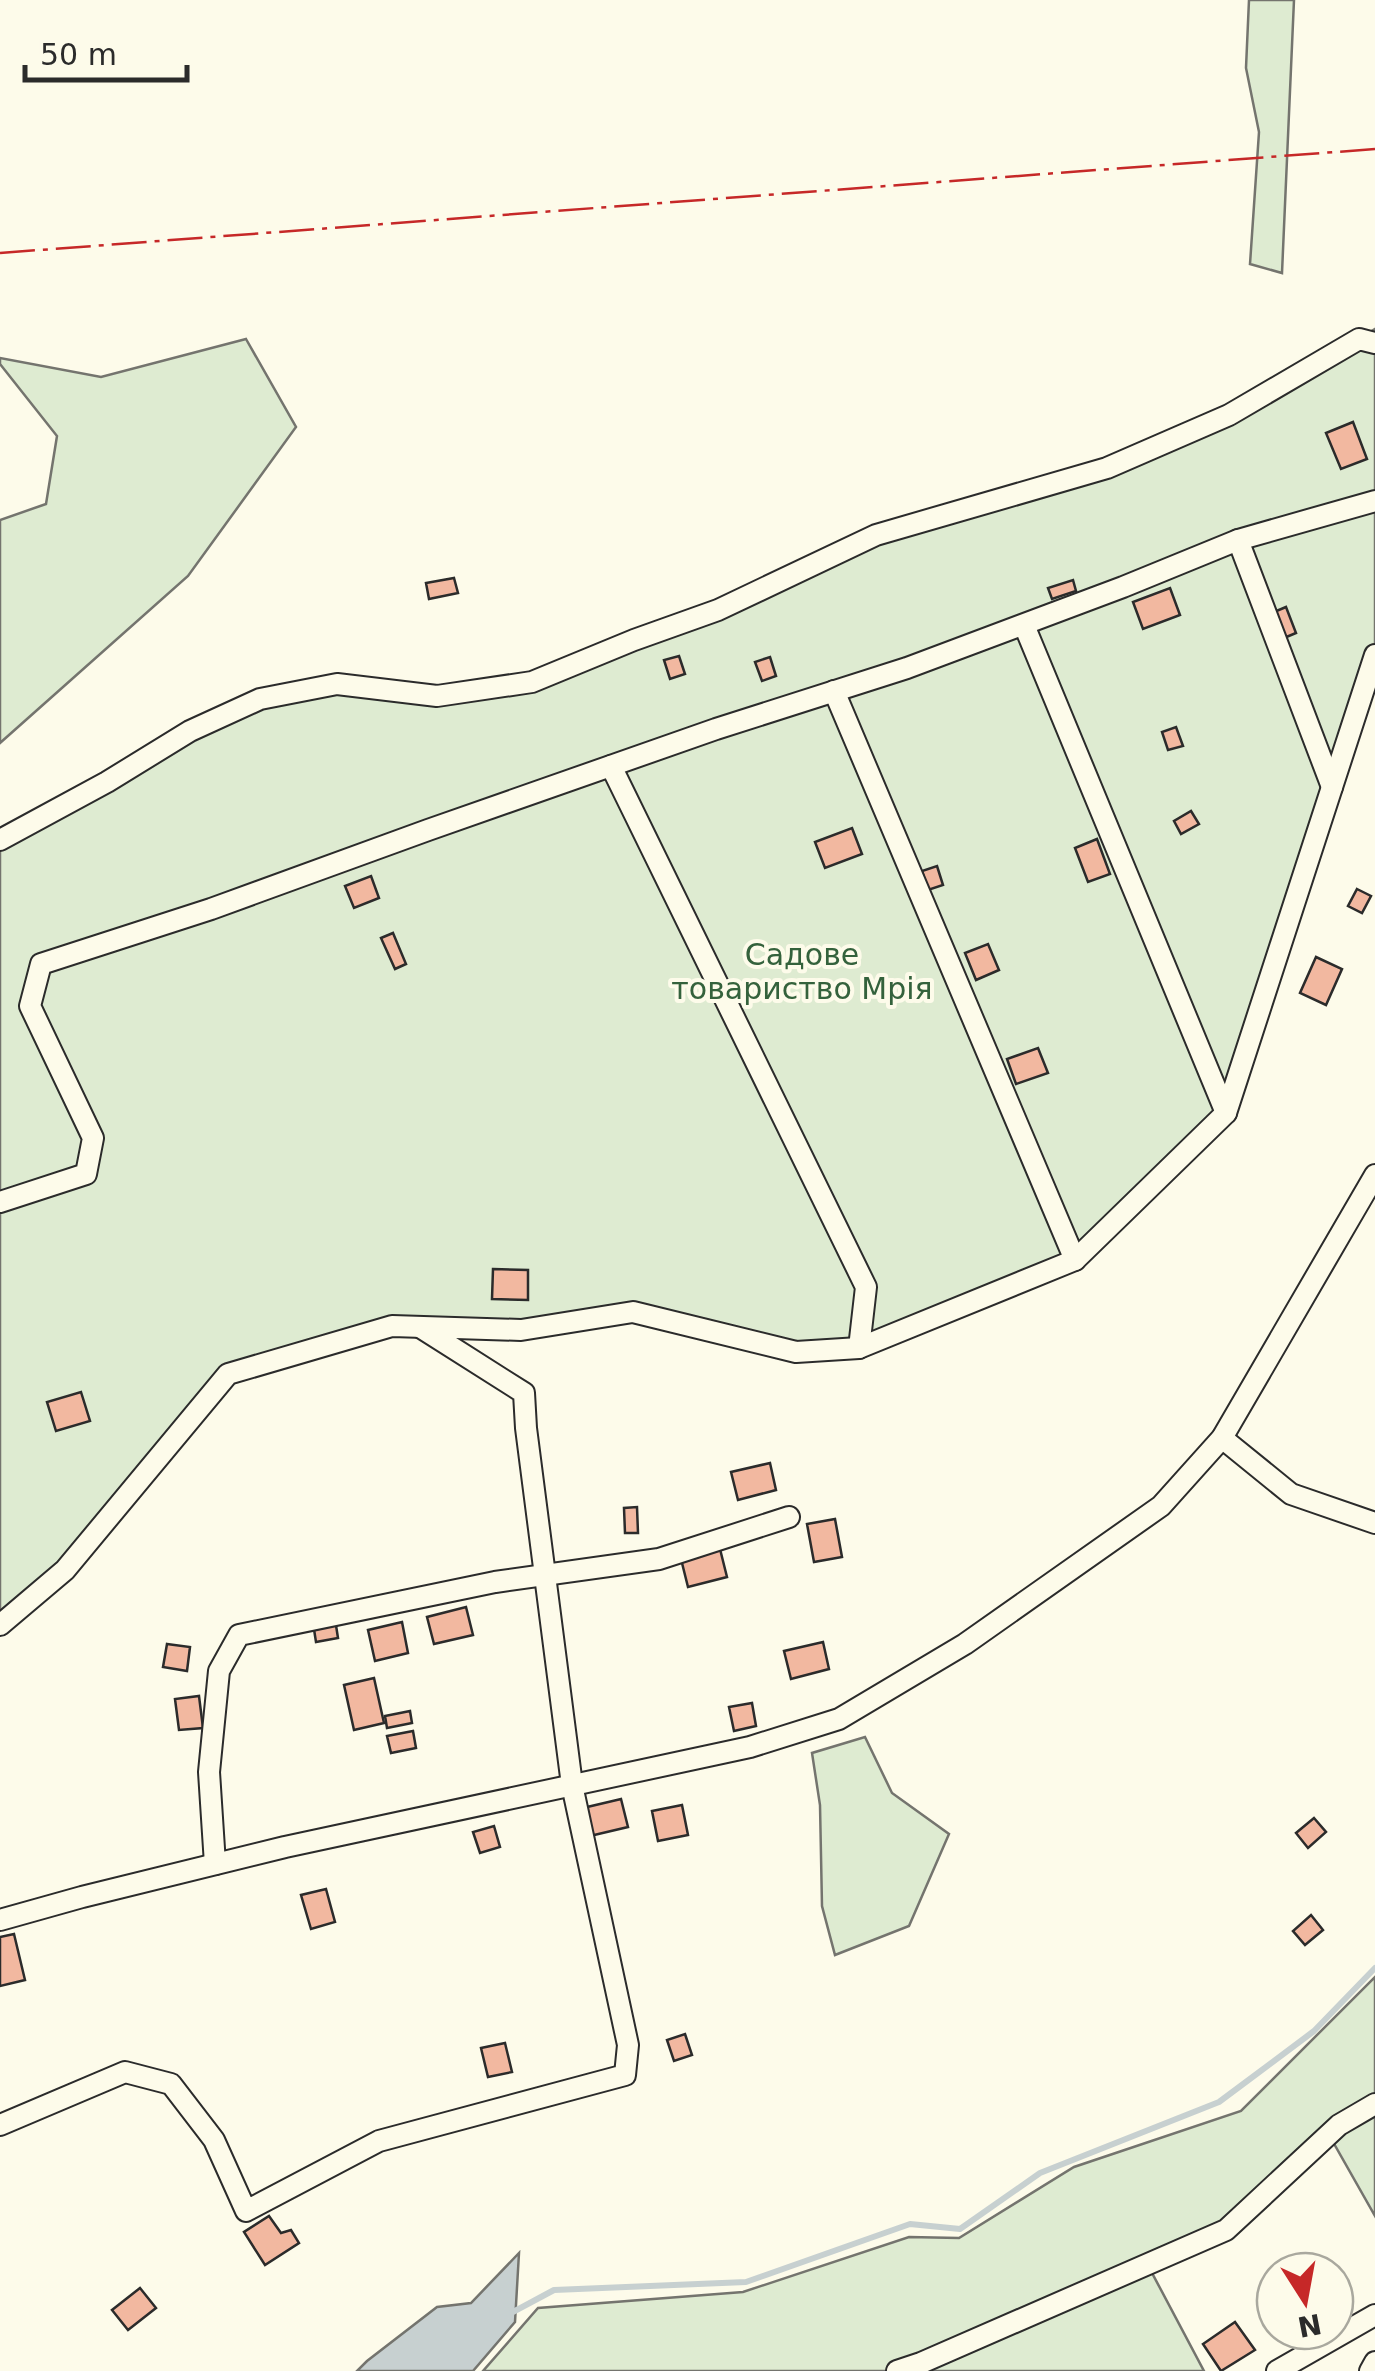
<svg xmlns="http://www.w3.org/2000/svg" width="1375" height="2371" font-family="'DejaVu Sans',sans-serif">
  <style>
    .green { fill: #deebd1; stroke: #74746e; stroke-width: 2.5 }
    .water { fill: #c7d0d0; stroke: #74746e; stroke-width: 2.5 }
    .lines { fill: none; stroke-linecap: round; stroke-linejoin: round }
    .stream { stroke: #c7d0d0; stroke-width: 6 }
    .building { fill: #f2b8a0; stroke: #2b2b2b; stroke-width: 2.5 }
    .street-casing { stroke: #2b2b2b; stroke-width: 24 }
    .street { stroke: #fdfbea; stroke-width: 20 }
    .power { stroke: #c62828; stroke-width: 2.5; stroke-dasharray: 35 8 5 8; stroke-linecap: butt }
    .labels { text-anchor: middle; stroke-width: 8; stroke-linejoin: round; paint-order: stroke }
    .park-label { font-size: 30px; fill: #34623c; stroke: #fdfbea }
  </style>
  <rect width="100%" height="100%" fill="#fdfbea"/>
  <g class="green">
    <polygon points="1249,0 1294,0 1282,273 1250,264 1259,132 1246,68"/>
    <polygon points="1375,329 1375,655 1226,1113 1075,1260 859,1348 796,1352 633,1312 521,1330 392,1326 228,1374 65,1570 0,1618 0,840 190,731 337,684 437,696 532,682 876,535 1107,468 1290,380"/>
    <polygon points="246,339 296,427 188,576 0,743 0,520 46,504 57,436 0,364 0,358 101,377"/>
    <polygon points="865,1737 892,1793 949,1834 909,1926 835,1955 822,1906 820,1805 812,1753"/>
    <polygon points="1375,1977 1375,2216 1333,2142 1233,2235 1151,2271 1204,2371 483,2371 538,2308 743,2292 909,2237 959,2238 1074,2167 1241,2111"/>
  </g>
  <polygon class="water" points="519,2253 515,2322 473,2371 357,2371 367,2361 437,2307 471,2303"/>
  <g class="lines">
    <polyline class="stream" points="509,2314 554,2290 746,2282 910,2224 960,2229 1040,2173 1219,2102 1314,2031 1375,1968"/>
  </g>
  <g class="building">
    <polygon points="1353,422 1367,459 1341,469 1326,433"/>
    <polygon points="454,578 458,593 429,599 426,583"/>
    <polygon points="1073,580 1076,591 1052,599 1048,588"/>
    <polygon points="1170,588 1180,615 1143,629 1133,602"/>
    <polygon points="1286,607 1296,633 1284,638 1274,612"/>
    <polygon points="679,656 685,674 670,679 664,660"/>
    <polygon points="770,657 776,676 762,681 755,662"/>
    <polygon points="1176,727 1183,746 1168,750 1162,732"/>
    <polygon points="1191,811 1199,824 1181,834 1174,821"/>
    <polygon points="852,828 862,854 825,868 815,842"/>
    <polygon points="1097,839 1110,874 1088,882 1075,848"/>
    <polygon points="937,866 943,885 928,890 922,871"/>
    <polygon points="371,876 379,898 354,908 345,886"/>
    <polygon points="1357,889 1371,896 1362,913 1348,906"/>
    <polygon points="393,933 406,964 395,969 381,938"/>
    <polygon points="988,944 999,970 976,980 965,953"/>
    <polygon points="1316,957 1342,969 1326,1005 1300,993"/>
    <polygon points="1038,1048 1048,1073 1016,1084 1007,1059"/>
    <polygon points="493,1269 528,1270 528,1300 492,1299"/>
    <polygon points="81,1392 90,1421 56,1431 47,1402"/>
    <polygon points="770,1463 776,1490 738,1500 731,1472"/>
    <polygon points="637,1507 638,1533 625,1533 624,1508"/>
    <polygon points="835,1519 842,1557 814,1562 807,1524"/>
    <polygon points="720,1549 727,1577 688,1587 681,1559"/>
    <polygon points="466,1607 473,1635 434,1644 427,1617"/>
    <polygon points="335,1619 338,1638 316,1642 313,1623"/>
    <polygon points="402,1622 408,1653 375,1661 368,1630"/>
    <polygon points="823,1642 829,1669 791,1679 784,1651"/>
    <polygon points="167,1644 190,1647 187,1671 163,1667"/>
    <polygon points="374,1678 384,1723 354,1730 344,1685"/>
    <polygon points="199,1696 203,1728 179,1730 175,1699"/>
    <polygon points="752,1703 756,1726 734,1731 729,1707"/>
    <polygon points="410,1711 412,1723 387,1728 385,1716"/>
    <polygon points="413,1731 416,1748 391,1753 387,1736"/>
    <polygon points="621,1799 628,1827 590,1836 583,1808"/>
    <polygon points="682,1805 688,1835 658,1841 652,1811"/>
    <polygon points="1314,1818 1326,1832 1308,1848 1296,1833"/>
    <polygon points="494,1826 500,1847 480,1853 473,1832"/>
    <polygon points="326,1889 335,1922 311,1929 301,1895"/>
    <polygon points="1311,1915 1323,1930 1305,1945 1293,1931"/>
    <polygon points="14,1934 25,1980 0,1986 0,1937"/>
    <polygon points="685,2034 692,2055 674,2061 667,2040"/>
    <polygon points="505,2043 512,2072 488,2077 481,2048"/>
    <polygon points="269,2216 281,2233 291,2230 299,2243 265,2265 244,2232"/>
    <polygon points="140,2288 156,2308 128,2330 112,2310"/>
    <polygon points="1235,2322 1255,2350 1221,2371 1203,2344"/>
  </g>
  <g class="lines">
    <g class="street-casing">
      <g id="street">
        <polyline points="1238,540 1332,787"/>
        <polyline points="1024,625 1226,1113"/>
        <polyline points="834,691 1075,1260"/>
        <polyline points="611,766 866,1287 859,1348"/>
        <polyline points="0,840 107,782 190,731 260,699 337,684 437,696 532,682 634,640 718,610 876,535 1107,468 1229,415 1359,339 1375,343"/>
        <polyline points="0,1202 86,1174 93,1138 30,1006 41,964 211,909 428,830 716,729 907,668 1123,587 1238,540 1375,501"/>
        <polyline points="1222,1438 1291,1494 1375,1523"/>
        <polyline points="0,1625 65,1570 228,1374 392,1326 521,1330 633,1312 796,1352 859,1348 1075,1260 1226,1113 1375,655"/>
        <polyline points="215,1864 209,1772 219,1671 239,1635 495,1582 659,1559 789,1517"/>
        <polyline points="0,1920 82,1897 285,1847 750,1747 839,1719 965,1644 1161,1506 1222,1438 1375,1175"/>
        <polyline points="0,2125 125,2072 171,2084 214,2140 246,2211 379,2141 625,2075 628,2045 572,1785 526,1428 524,1393 420,1327"/>
        <polyline points="897,2371 921,2363 1226,2230 1339,2125 1375,2104"/>
        <polyline points="1277,2371 1375,2315"/>
        <polyline points="1370,2371 1375,2362"/>
      </g>
    </g>
    <use href="#street" class="street"/>
    <polyline class="power" points="0,253 1375,149"/>
  </g>
  <g class="labels">
    <g class="park-label">
      <text x="802" y="965">Садове<tspan x="802" dy="34">товариство Мрія</tspan></text>
    </g>
  </g>
  <g transform="translate(1305 2301) rotate(169)"><circle r="48" fill="#fdfbea" stroke="#a9a89e" stroke-width="2.5"/>
  <path d="M0-8L18 38L0 25L-18 38Z" fill="#c62828"/>
  <text y="-15" font-size="28" font-weight="bold" text-anchor="middle" fill="#2b2b2b">N</text>
  </g>
  <path d="M25 65v15h162v-15" fill="none" stroke="#2b2b2b" stroke-width="5"/>
  <text x="40" y="65" font-size="30" fill="#2b2b2b" stroke="#fdfbea" stroke-width="8" paint-order="stroke">50 m</text>
</svg>
